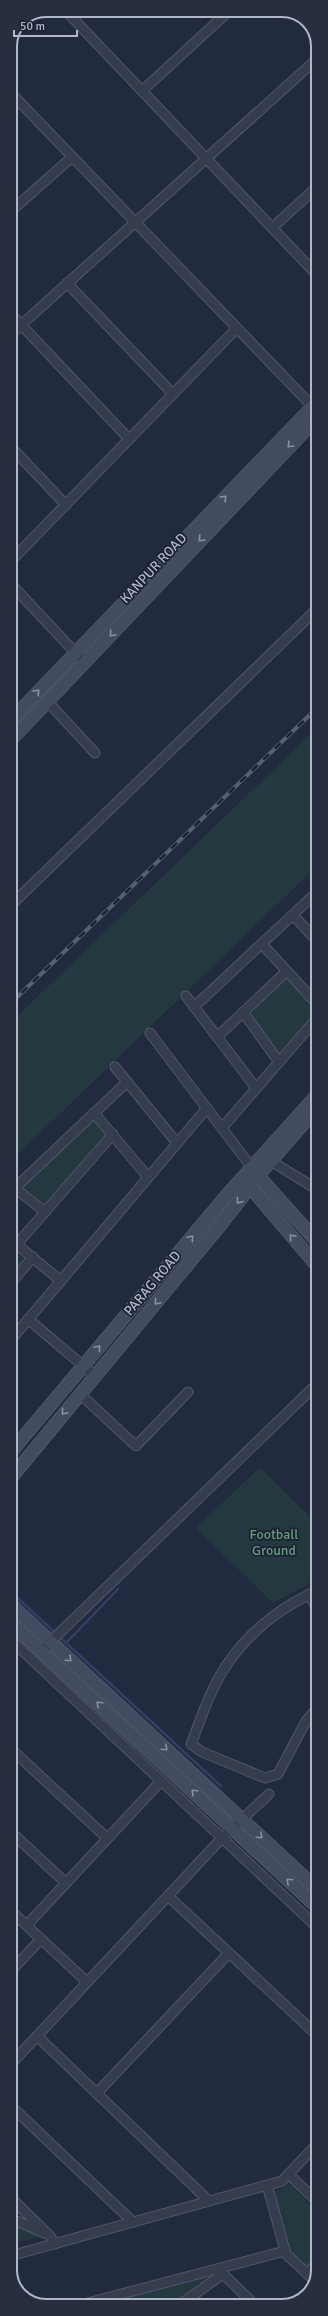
<svg xmlns="http://www.w3.org/2000/svg" width="328" height="2316" font-family="Signika,sans-serif">
  <style>
    .green { fill: #23383f }
    .lines { fill: none; stroke-linecap: round; stroke-linejoin: round }
    .stream { stroke: #324064; stroke-width: 2.5 }
    .street-casing { stroke: #515769; stroke-width: 11 }
    .secondary-casing { stroke: #515769; stroke-width: 14 }
    .street { stroke: #353c4e; stroke-width: 9 }
    .secondary { stroke: #434b61; stroke-width: 12 }
    .rail-casing { stroke: #576075; stroke-width: 4 }
    .rail { stroke: #1b2233; stroke-width: 2.5; stroke-dasharray: 8; stroke-linecap: butt }
    .oneway { stroke: #8a91a5 }
    .labels { text-anchor: middle; stroke-width: 3.5; stroke-linejoin: round; paint-order: stroke }
    .street-label { font-size: 14px; fill: #b1b7c9; stroke: #1b2233 }
    .park-label { font-size: 14px; fill: #669c7a; stroke: #1b2233 }
    .rim { fill: none; stroke: #b1b7c9; stroke-width: 2 }
  </style>
  <rect width="100%" height="100%" fill="#212a3e"/>
  <g class="green">
    <polygon points="318,727 318,865 10,1162 10,1023"/>
    <polygon points="318,867 318,890 307,877"/>
    <polygon points="286,978 317,1010 278,1055 247,1014"/>
    <polygon points="94,1119 107,1134 46,1205 23,1187"/>
    <polygon points="10,1247 25,1259 10,1276"/>
    <polygon points="260,1467 318,1525 318,1579 273,1603 196,1528"/>
    <polygon points="289,2184 318,2211 318,2254 307,2266 290,2253 274,2192"/>
    <polygon points="10,2221 43,2236 10,2244"/>
    <polygon points="218,2269 170,2306 80,2306"/>
  </g>
  <g class="lines">
    <g class="stream">
      <polyline points="10,1591 221,1786"/>
      <polyline points="67,1642 118,1589"/>
    </g>
    <g class="street-casing">
      <g id="street">
        <polyline points="65,10 318,276"/>
        <polyline points="142,91 230,10"/>
        <polyline points="10,92 312,406"/>
        <polyline points="10,212 72,157"/>
        <polyline points="272,228 318,186"/>
        <polyline points="67,283 173,394"/>
        <polyline points="10,313 129,439"/>
        <polyline points="10,335 318,58"/>
        <polyline points="10,446 66,505"/>
        <polyline points="10,562 237,328"/>
        <polyline points="10,583 84,662"/>
        <polyline points="47,701 95,753"/>
        <polyline points="10,906 318,608"/>
        <polyline points="293,915 318,942"/>
        <polyline points="262,944 318,1005"/>
        <polyline points="186,996 256,1088"/>
        <polyline points="194,1007 316,893 318,896"/>
        <polyline points="243,1012 279,1062"/>
        <polyline points="150,1033 252,1168"/>
        <polyline points="217,1037 287,971"/>
        <polyline points="115,1067 177,1143"/>
        <polyline points="94,1113 148,1177"/>
        <polyline points="222,1128 318,1017"/>
        <polyline points="266,1158 318,1190"/>
        <polyline points="10,1184 45,1212"/>
        <polyline points="15,1188 127,1082"/>
        <polyline points="10,1239 61,1281"/>
        <polyline points="17,1244 113,1134"/>
        <polyline points="10,1284 33,1257"/>
        <polyline points="28,1319 95,1376"/>
        <polyline points="10,1341 207,1108"/>
        <polyline points="80,1394 136,1446 188,1392"/>
        <path d="M318,1591C284,1604 249,1632 228,1663C211,1687 202,1716 191,1744L202,1752L265,1778L278,1774L306,1721L318,1707"/>
        <polyline points="309,1594 318,1611"/>
        <polyline points="10,1639 318,1928"/>
        <polyline points="46,1646 318,1383"/>
        <polyline points="10,1748 107,1838"/>
        <polyline points="10,1831 66,1883"/>
        <polyline points="168,1896 318,2036"/>
        <polyline points="10,1910 87,1982"/>
        <polyline points="27,1925 161,1781"/>
        <polyline points="10,1972 41,1939"/>
        <polyline points="37,2036 209,2201"/>
        <polyline points="10,2065 222,1838 269,1794"/>
        <polyline points="97,2093 229,1953"/>
        <polyline points="10,2105 133,2222"/>
        <polyline points="288,2174 318,2202"/>
        <polyline points="267,2185 286,2254 314,2280"/>
        <polyline points="10,2197 50,2236 55,2244"/>
        <polyline points="10,2218 44,2233"/>
        <polyline points="10,2256 282,2181 318,2143"/>
        <polyline points="219,2270 256,2306"/>
        <polyline points="307,2274 318,2262"/>
        <polyline points="76,2306 285,2251"/>
        <polyline points="178,2306 223,2274"/>
      </g>
    </g>
    <g class="secondary-casing">
      <g id="secondary">
        <polyline points="10,721 318,401"/>
        <polyline points="10,741 318,417"/>
        <polyline points="254,1171 318,1243"/>
        <polyline points="251,1179 250,1187 318,1267"/>
        <polyline points="10,1453 227,1195 318,1094"/>
        <polyline points="10,1479 222,1223 264,1169 318,1107"/>
        <polyline points="10,1604 318,1890"/>
        <polyline points="10,1622 318,1908"/>
      </g>
    </g>
    <use href="#street" class="street"/>
    <use href="#secondary" class="secondary"/>
    <g class="rail-casing">
      <polyline id="rail" points="10,1004 318,707"/>
    </g>
    <use href="#rail" class="rail"/>
  </g>
  <defs><path id="oneway-chevron" d="M-2-3.5L2.5 0L-2 3.5" fill="none" stroke-width="1.6" stroke-linecap="round" stroke-linejoin="round"/></defs>
  <g class="oneway">
    <use href="#oneway-chevron" transform="translate(290 445) rotate(135)"/>
    <use href="#oneway-chevron" transform="translate(224 498) rotate(-46)"/>
    <use href="#oneway-chevron" transform="translate(201 539) rotate(133)"/>
    <use href="#oneway-chevron" transform="translate(112 634) rotate(133)"/>
    <use href="#oneway-chevron" transform="translate(37 692) rotate(-46)"/>
    <use href="#oneway-chevron" transform="translate(239 1201) rotate(128)"/>
    <use href="#oneway-chevron" transform="translate(292 1237) rotate(-131)"/>
    <use href="#oneway-chevron" transform="translate(191 1238) rotate(-50)"/>
    <use href="#oneway-chevron" transform="translate(157 1302) rotate(130)"/>
    <use href="#oneway-chevron" transform="translate(98 1348) rotate(-50)"/>
    <use href="#oneway-chevron" transform="translate(64 1412) rotate(130)"/>
    <use href="#oneway-chevron" transform="translate(69 1659) rotate(43)"/>
    <use href="#oneway-chevron" transform="translate(99 1704) rotate(-137)"/>
    <use href="#oneway-chevron" transform="translate(165 1748) rotate(43)"/>
    <use href="#oneway-chevron" transform="translate(194 1792) rotate(-137)"/>
    <use href="#oneway-chevron" transform="translate(260 1836) rotate(43)"/>
    <use href="#oneway-chevron" transform="translate(289 1881) rotate(-137)"/>
  </g>
  <g class="labels">
    <g class="street-label">
      <text transform="translate(153 568) rotate(-47)" y="5">KANPUR ROAD</text>
      <text transform="translate(152 1283) rotate(-50)" y="5">PARAG ROAD</text>
    </g>
    <g class="park-label">
      <text x="274" y="1539">Football<tspan x="274" dy="16">Ground</tspan></text>
    </g>
  </g>
  <path d="M0 0H328V2316H0ZM46 17H282A29 29 0 0 1 311 46V2270A29 29 0 0 1 282 2299H46A29 29 0 0 1 17 2270V46A29 29 0 0 1 46 17Z" fill="#272e3f" fill-rule="evenodd"/>
  <path class="rim" d="M46 17H282A29 29 0 0 1 311 46V2270A29 29 0 0 1 282 2299H46A29 29 0 0 1 17 2270V46A29 29 0 0 1 46 17Z"/>
  <path d="M14 30v6h63v-6" fill="none" stroke="#b1b7c9" stroke-width="2"/>
  <text x="20" y="30" font-size="12" fill="#b1b7c9" stroke="#1b2233" stroke-width="3" paint-order="stroke">50 m</text>
</svg>
